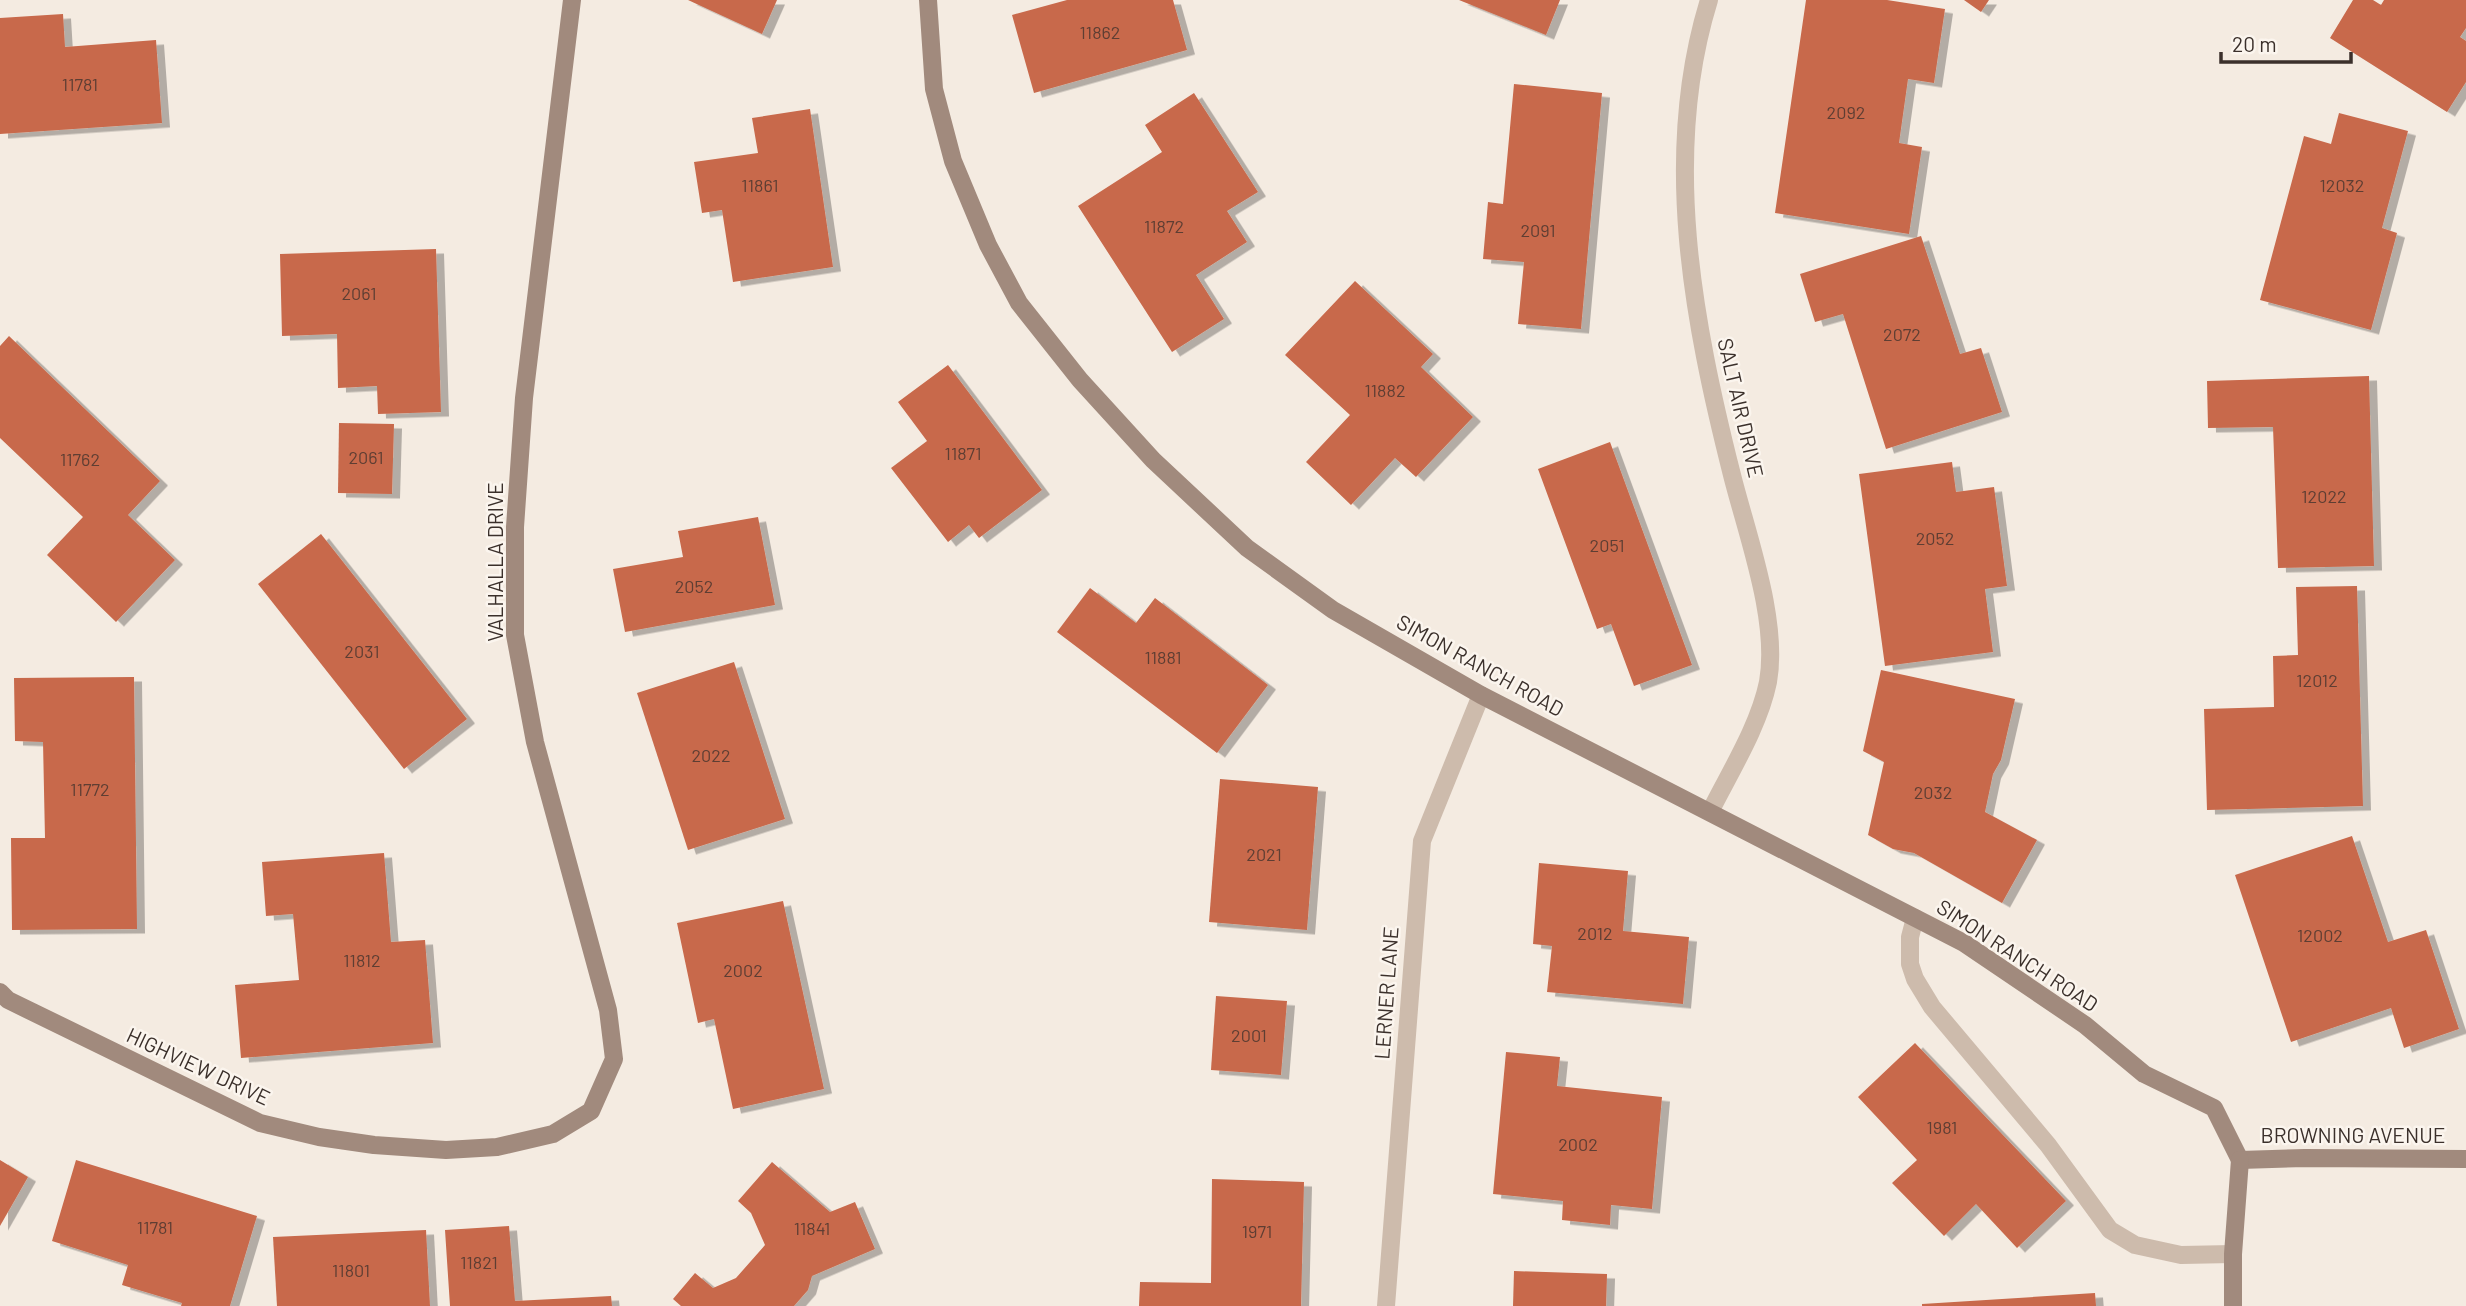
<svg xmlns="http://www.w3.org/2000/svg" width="2466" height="1306" font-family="Barlow,sans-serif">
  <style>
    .building { fill: #c8694b; filter: url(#shadow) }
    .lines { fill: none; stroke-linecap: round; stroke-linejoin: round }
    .lane { stroke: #cdbbac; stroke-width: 18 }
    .street { stroke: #cdbbac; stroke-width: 18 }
    .secondary { stroke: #a18a7d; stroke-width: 18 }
    .labels { text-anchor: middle; stroke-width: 5; stroke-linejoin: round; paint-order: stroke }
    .number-label { font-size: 18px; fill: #5e3e33 }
    .street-label { font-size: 21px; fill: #3b302b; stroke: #fbf5ee }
  </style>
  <defs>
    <filter id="shadow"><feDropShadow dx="8" dy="4.5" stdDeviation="0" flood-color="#0004"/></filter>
  </defs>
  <rect width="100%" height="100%" fill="#f4ebe1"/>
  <g class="building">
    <polygon points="688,0 777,0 762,34"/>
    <polygon points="1067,0 1173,0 1187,50 1034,93 1012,15"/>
    <polygon points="1459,0 1560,0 1546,35"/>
    <polygon points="1806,0 1887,0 1945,9 1934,83 1908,79 1899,143 1922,147 1909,234 1775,213"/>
    <polygon points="1964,0 1989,0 1981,12"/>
    <polygon points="2353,0 2373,0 2381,5 2384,0 2466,0 2466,28 2460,37 2466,41 2466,82 2447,112 2330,38"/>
    <polygon points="63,14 65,47 156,40 162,123 0,134 0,18"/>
    <polygon points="1514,84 1602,93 1581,329 1518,324 1524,262 1483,259 1488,202 1503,204"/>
    <polygon points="1194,93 1258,192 1227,211 1247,242 1196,275 1224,319 1172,352 1078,206 1162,152 1145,125"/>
    <polygon points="810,109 833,267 733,282 722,210 702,213 694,162 758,153 752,118"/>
    <polygon points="2339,113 2408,131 2382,228 2397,233 2371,330 2260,300 2304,136 2331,144"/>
    <polygon points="1921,236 1960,354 1981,348 2002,412 1886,449 1843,314 1815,322 1800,274"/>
    <polygon points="436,249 441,412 378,414 377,386 338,388 337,334 282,336 280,254"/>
    <polygon points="1355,281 1433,354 1421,367 1473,417 1416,477 1395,458 1351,505 1306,462 1350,415 1285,355"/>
    <polygon points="9,336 160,481 128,515 175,560 116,622 47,555 83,517 0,438 0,346"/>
    <polygon points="948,365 1042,490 979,538 969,525 948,542 891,468 927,441 898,402"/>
    <polygon points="2369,376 2374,566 2278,568 2273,427 2208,428 2207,381"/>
    <polygon points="339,423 394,424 392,494 338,493"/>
    <polygon points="1610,442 1692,665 1634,686 1611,624 1597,629 1538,469"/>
    <polygon points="1952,462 1956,492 1994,487 2007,586 1985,589 1993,652 1885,666 1859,474"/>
    <polygon points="758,517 775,605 625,632 613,569 683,557 678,531"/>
    <polygon points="321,534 467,719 404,769 258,584"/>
    <polygon points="2357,586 2363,806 2207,810 2204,709 2274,707 2273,656 2298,655 2296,587"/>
    <polygon points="1090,588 1136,623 1155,598 1268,685 1217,753 1057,632"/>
    <polygon points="734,662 785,819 688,850 637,693"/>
    <polygon points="1881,670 2015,699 2001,760 1993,774 1985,812 2037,840 2002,903 1914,853 1893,849 1868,835 1884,762 1863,751"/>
    <polygon points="134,677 137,929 12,930 11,838 45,838 43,742 15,741 14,678"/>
    <polygon points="1220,779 1318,787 1307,930 1209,922"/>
    <polygon points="2352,836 2388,942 2426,930 2459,1029 2404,1048 2391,1008 2291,1042 2235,875"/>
    <polygon points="384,853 391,942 425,940 433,1043 241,1058 235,985 299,980 293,914 266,916 262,862"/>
    <polygon points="1539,863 1628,871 1623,931 1689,937 1683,1004 1547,992 1552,946 1533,944"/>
    <polygon points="783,901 824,1089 733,1109 714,1019 698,1023 677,923"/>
    <polygon points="1216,996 1287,1001 1281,1075 1211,1070"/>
    <polygon points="1915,1043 2066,1201 2017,1248 1976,1204 1944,1236 1892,1183 1917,1160 1858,1097"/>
    <polygon points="1506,1052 1560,1057 1557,1086 1662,1097 1652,1209 1611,1205 1610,1225 1562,1220 1563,1201 1493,1194"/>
    <polygon points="0,1160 28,1177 0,1226"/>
    <polygon points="76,1160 257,1216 230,1306 181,1306 182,1303 122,1285 128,1265 52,1241"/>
    <polygon points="772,1162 830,1212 855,1202 875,1249 812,1276 808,1290 794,1306 681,1306 673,1299 695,1273 713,1288 736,1278 765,1245 751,1213 738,1201"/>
    <polygon points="1212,1179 1304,1182 1301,1306 1139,1306 1140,1282 1211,1283"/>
    <polygon points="509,1226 515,1301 611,1296 612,1306 450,1306 445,1230"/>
    <polygon points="426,1230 430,1306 277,1306 273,1237"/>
    <polygon points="1514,1271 1607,1274 1606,1306 1513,1306"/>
    <polygon points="2095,1293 2096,1306 1922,1306 1922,1304"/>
  </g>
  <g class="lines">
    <polyline class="lane" points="1915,918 1910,937 1910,964 1915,979 1932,1007 2048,1145 2110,1230 2135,1245 2181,1255 2233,1254"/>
    <g class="street">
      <path d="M1709,0C1661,155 1693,321 1732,475C1747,535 1779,620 1768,682C1759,726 1730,772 1710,812"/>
      <polyline points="1386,1306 1422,841 1481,695"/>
    </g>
    <g class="secondary">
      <polyline points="928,0 934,89 953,161 988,245 1019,303 1080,380 1153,460 1247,548 1333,610 1481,695 1964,943 2085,1025 2144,1074 2214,1108 2240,1160"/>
      <polyline points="0,992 8,1000 260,1123 319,1137 374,1145 446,1150 497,1147 553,1134 591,1111 614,1059 608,1010 535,742 515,635 515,527 524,398 572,0"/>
      <polyline points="2240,1160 2305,1158 2466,1159"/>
      <polyline points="2233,1306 2233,1254 2240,1160"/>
    </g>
  </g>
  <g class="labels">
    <g class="number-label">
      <text x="1100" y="39">11862</text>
      <text x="80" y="91">11781</text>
      <text x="1846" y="119">2092</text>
      <text x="760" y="192">11861</text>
      <text x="2342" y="192">12032</text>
      <text x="1164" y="233">11872</text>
      <text x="1538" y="237">2091</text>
      <text x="359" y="300">2061</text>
      <text x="1902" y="341">2072</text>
      <text x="1385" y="397">11882</text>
      <text x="963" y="460">11871</text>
      <text x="366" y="464">2061</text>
      <text x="80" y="466">11762</text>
      <text x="2324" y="503">12022</text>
      <text x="1935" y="545">2052</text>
      <text x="1607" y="552">2051</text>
      <text x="694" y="593">2052</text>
      <text x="362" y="658">2031</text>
      <text x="1163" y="664">11881</text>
      <text x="2317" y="687">12012</text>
      <text x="711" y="762">2022</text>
      <text x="90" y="796">11772</text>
      <text x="1933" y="799">2032</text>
      <text x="1264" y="861">2021</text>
      <text x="1595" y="940">2012</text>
      <text x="2320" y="942">12002</text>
      <text x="362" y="967">11812</text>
      <text x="743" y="977">2002</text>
      <text x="1249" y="1042">2001</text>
      <text x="1942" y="1134">1981</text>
      <text x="1578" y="1151">2002</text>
      <text x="155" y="1234">11781</text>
      <text x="812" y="1235">11841</text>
      <text x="1257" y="1238">1971</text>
      <text x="479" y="1269">11821</text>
      <text x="351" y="1277">11801</text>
    </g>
    <g class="street-label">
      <text transform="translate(1740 408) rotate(77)" y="7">SALT AIR DRIVE</text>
      <text transform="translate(496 562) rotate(-90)" y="7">VALHALLA DRIVE</text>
      <text transform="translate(1480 666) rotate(29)" y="7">SIMON RANCH ROAD</text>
      <text transform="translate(2017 956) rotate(33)" y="7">SIMON RANCH ROAD</text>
      <text transform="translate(1387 993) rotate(-86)" y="7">LERNER LANE</text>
      <text transform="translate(198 1067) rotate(25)" y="7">HIGHVIEW DRIVE</text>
      <text x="2353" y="1143">BROWNING AVENUE</text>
    </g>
  </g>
  <path d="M2221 52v10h130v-10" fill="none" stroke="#3b302b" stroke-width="3.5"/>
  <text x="2232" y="52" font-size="21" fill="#3b302b" stroke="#fbf5ee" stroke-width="5" paint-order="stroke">20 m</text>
</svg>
